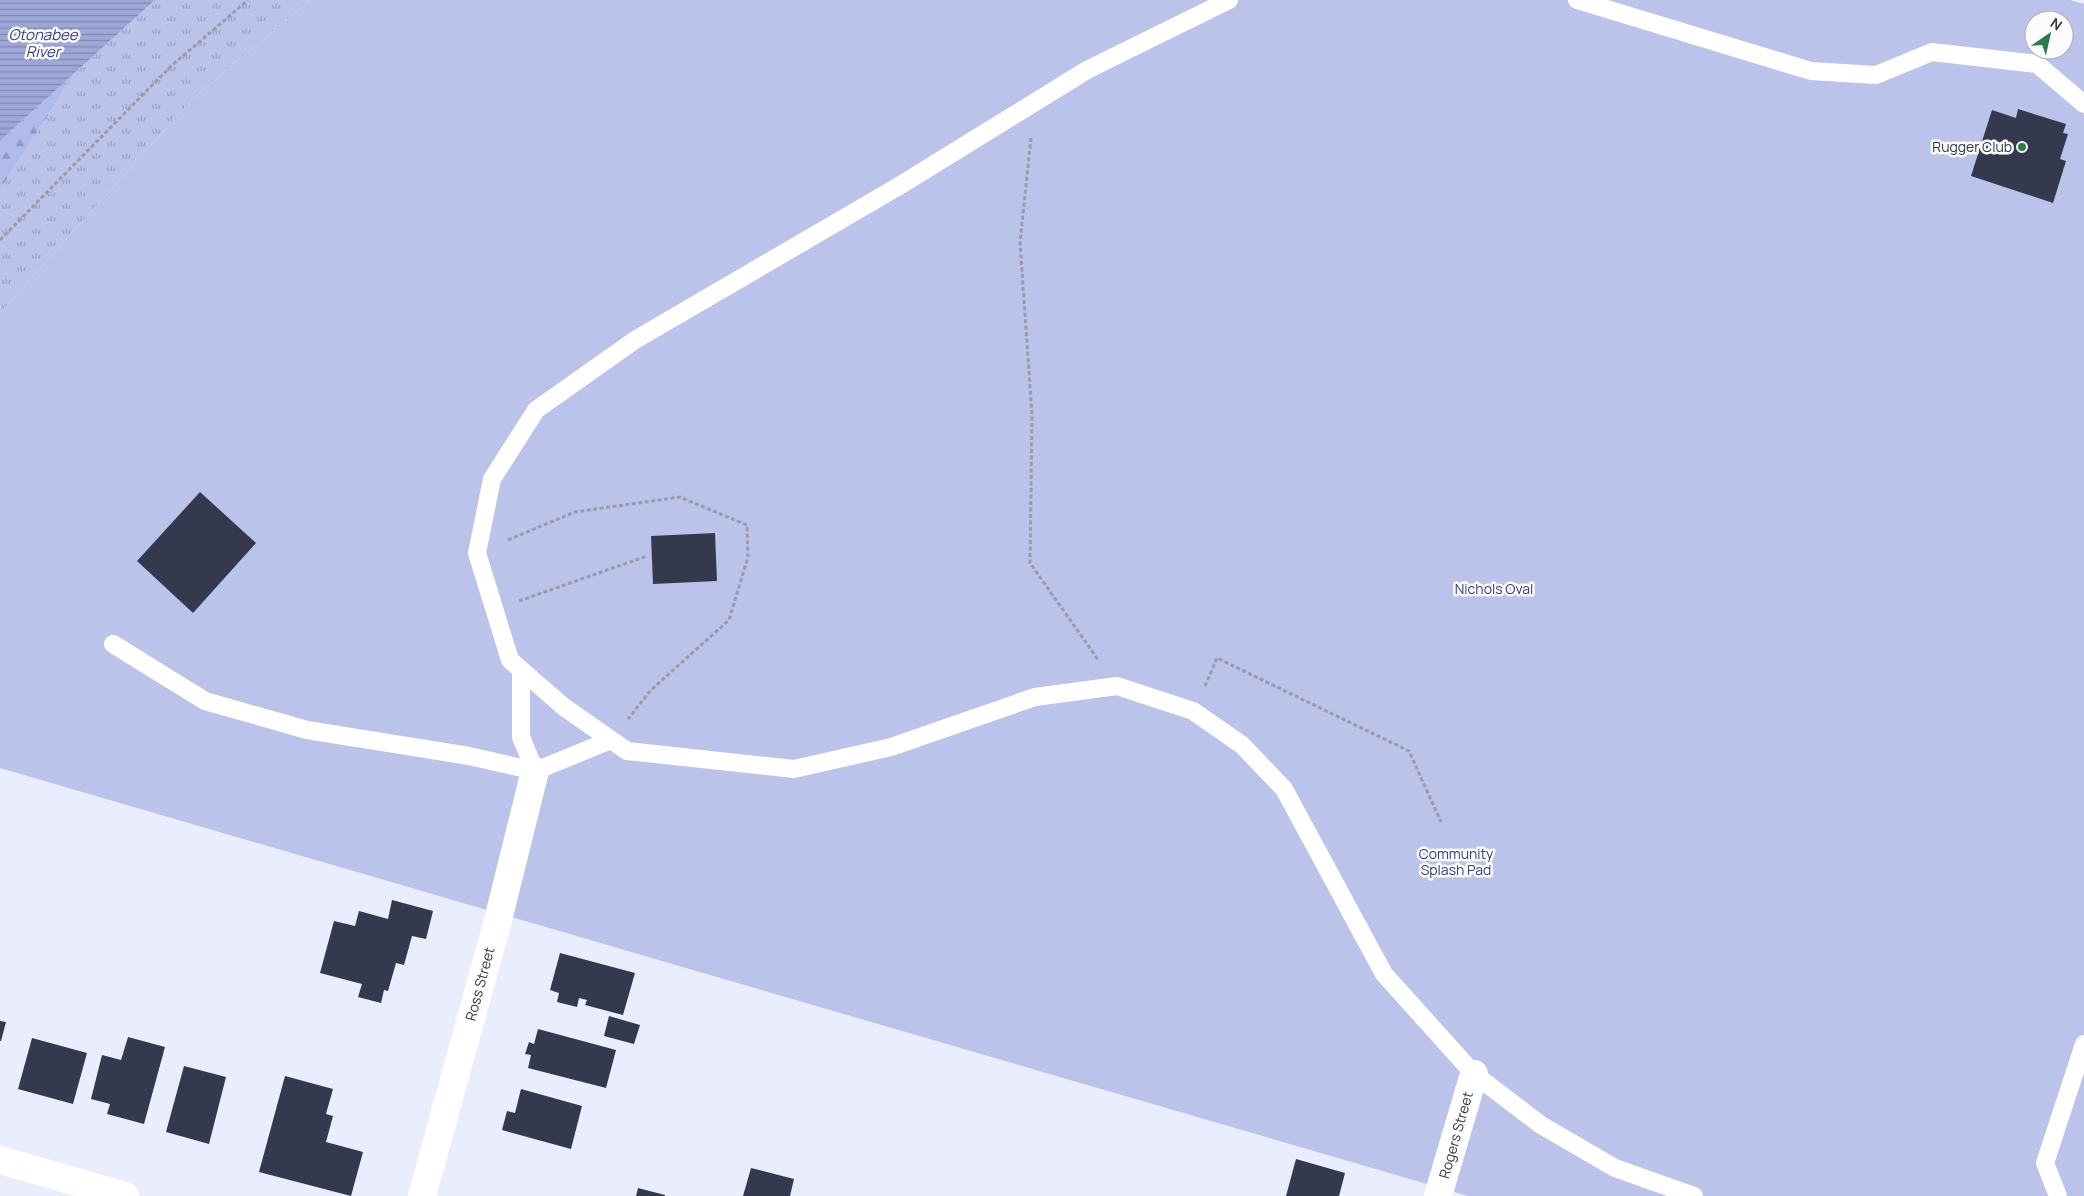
<svg xmlns="http://www.w3.org/2000/svg" width="2084" height="1196" font-family="Manrope,sans-serif">
  <style>
    .grass { fill: url(#grass-tufts) }
    .forest { fill: url(#forest-firs) }
    .green { fill: #bbc3ea; fill-rule: evenodd }
    .water { fill: url(#water-rules) }
    .building { fill: #35394e }
    .lines { fill: none; stroke-linecap: round; stroke-linejoin: round }
    .path { stroke: #989ba9; stroke-width: 3; stroke-dasharray: 4 2.5; stroke-linecap: butt }
    .lane { stroke: #fff; stroke-width: 18 }
    .street { stroke: #fff; stroke-width: 28 }
    .poi-dot { fill: #2c7a4a; stroke: #fbfbfb; stroke-width: 2 }
    .labels { text-anchor: middle; stroke-width: 5; stroke-linejoin: round; paint-order: stroke }
    .poi-label { font-size: 14px; fill: #353742; stroke: #fbfbfb; text-anchor: end }
    .park-label { font-size: 14px; fill: #393f7d; stroke: #fbfbfb }
    .street-label { font-size: 14px; fill: #353742; stroke: #fbfbfb }
    .water-label { font-size: 15px; font-style: italic; fill: #39407e; stroke: #fbfbfb }
  </style>
  <defs>
    <pattern id="grass-tufts" width="24" height="20" patternUnits="userSpaceOnUse" patternTransform="scale(1.25)"><rect width="24" height="20" fill="#bbc3ea"/><path d="M3 7l-1-3M5 7V3M7 7l1-3M15 17l-1-3M17 17v-4M19 17l1-3" fill="none" stroke="#999fbf"/></pattern>
    <pattern id="forest-firs" width="22" height="20" patternUnits="userSpaceOnUse" patternTransform="scale(1.25)"><rect width="22" height="20" fill="#b0baed"/><path d="M5 1l3.5 6h-7zM16 11l3.5 6h-7z" fill="#9098c2"/></pattern>
    <pattern id="water-rules" width="6" height="5" patternUnits="userSpaceOnUse" patternTransform="scale(1.25)"><rect width="6" height="5" fill="#9da7d8"/><path d="M0 2.5h6" fill="none" stroke="#8189b1"/></pattern>
  </defs>
  <rect width="100%" height="100%" fill="#e9edfd"/>
  <polygon class="grass" points="155,0 310,0 195,96 0,313 0,189 76,72"/>
  <polygon class="forest" points="76,72 0,189 0,141"/>
  <path class="green" d="M310,0H2070L2084,4V1196H1468L0,768V313L195,96ZM2034,20H2064V50H2034Z"/>
  <polygon class="water" points="0,0 155,0 0,141"/>
  <g class="building">
    <polygon points="2018,109 2066,124 2063,133 2068,134 2060,159 2066,161 2053,203 1971,176 1992,110 2016,118"/>
    <polygon points="200,492 256,543 193,613 137,561"/>
    <polygon points="715,533 717,581 653,584 651,536"/>
    <polygon points="392,900 433,911 426,939 412,936 404,965 396,963 388,991 384,990 381,1003 358,997 362,984 320,973 334,921 355,926 359,911 388,919"/>
    <polygon points="560,953 635,973 623,1015 585,1005 587,1000 579,998 577,1007 557,1002 559,993 550,990"/>
    <polygon points="609,1016 640,1025 634,1044 604,1036"/>
    <polygon points="0,1021 6,1022 1,1041 0,1041"/>
    <polygon points="538,1029 616,1050 606,1088 528,1068 531,1055 525,1054 529,1042 534,1044"/>
    <polygon points="128,1037 165,1047 144,1124 107,1114 110,1104 91,1099 102,1055 121,1060"/>
    <polygon points="32,1038 87,1053 73,1104 18,1089"/>
    <polygon points="184,1066 226,1077 209,1144 166,1132"/>
    <polygon points="285,1076 333,1089 326,1114 333,1116 326,1142 363,1152 351,1196 259,1172"/>
    <polygon points="521,1089 582,1106 571,1149 502,1130 507,1111 515,1113"/>
    <polygon points="1296,1159 1345,1173 1339,1196 1286,1196"/>
    <polygon points="751,1168 794,1179 790,1196 743,1196"/>
    <polygon points="638,1188 665,1195 665,1196 636,1196"/>
  </g>
  <g class="lines">
    <g class="path">
      <polyline points="1031,138 1020,242 1032,415 1030,563 1099,661"/>
      <polyline points="0,240 170,67 248,0"/>
      <polyline points="508,540 575,512 680,497 747,525 748,557 729,620 651,690 628,719"/>
      <polyline points="519,601 647,556"/>
      <polyline points="1205,686 1217,658 1409,751 1441,822"/>
    </g>
    <g class="lane">
      <polyline points="1229,0 1087,70 899,186 635,340 536,410 492,479 477,553 510,660 564,707 627,751 794,769 891,747 1035,697 1117,686 1193,711 1242,745 1284,789 1384,974 1474,1074 1541,1125 1615,1168 1694,1196"/>
      <polyline points="1577,0 1811,71 1876,75 1932,52 2037,64 2084,104"/>
      <polyline points="113,644 205,701 307,730 469,756 535,771 611,740"/>
      <polyline points="521,670 521,737 535,771"/>
      <polyline points="2058,1196 2045,1163 2084,1044"/>
    </g>
    <g class="street">
      <polyline points="0,1160 125,1196"/>
      <polyline points="422,1196 497,924 535,771"/>
      <polyline points="1438,1196 1474,1074"/>
    </g>
  </g>
  <circle class="poi-dot" cx="2022" cy="147" r="5"/>
  <g class="labels">
    <g class="poi-label">
      <text x="2012" y="152">Rugger Club</text>
    </g>
    <g class="park-label">
      <text x="1494" y="594">Nichols Oval</text>
      <text x="1456" y="859">Community<tspan x="1456" dy="16">Splash Pad</tspan></text>
    </g>
    <g class="street-label">
      <text transform="translate(480 984) rotate(-75)" y="5">Ross Street</text>
      <text transform="translate(1456 1135) rotate(-74)" y="5">Rogers Street</text>
    </g>
    <g class="water-label">
      <text x="43" y="40">Otonabee<tspan x="43" dy="17">River</tspan></text>
    </g>
  </g>
  <g transform="translate(2049 35) rotate(34)"><circle r="24" fill="#fbfbfb" stroke="#acadb1"/>
  <path d="M0-4L9 19L0 12L-9 19Z" fill="#2c7a4a"/>
  <text y="-8" font-size="14" font-weight="bold" text-anchor="middle" fill="#353742">N</text>
  </g>
</svg>
